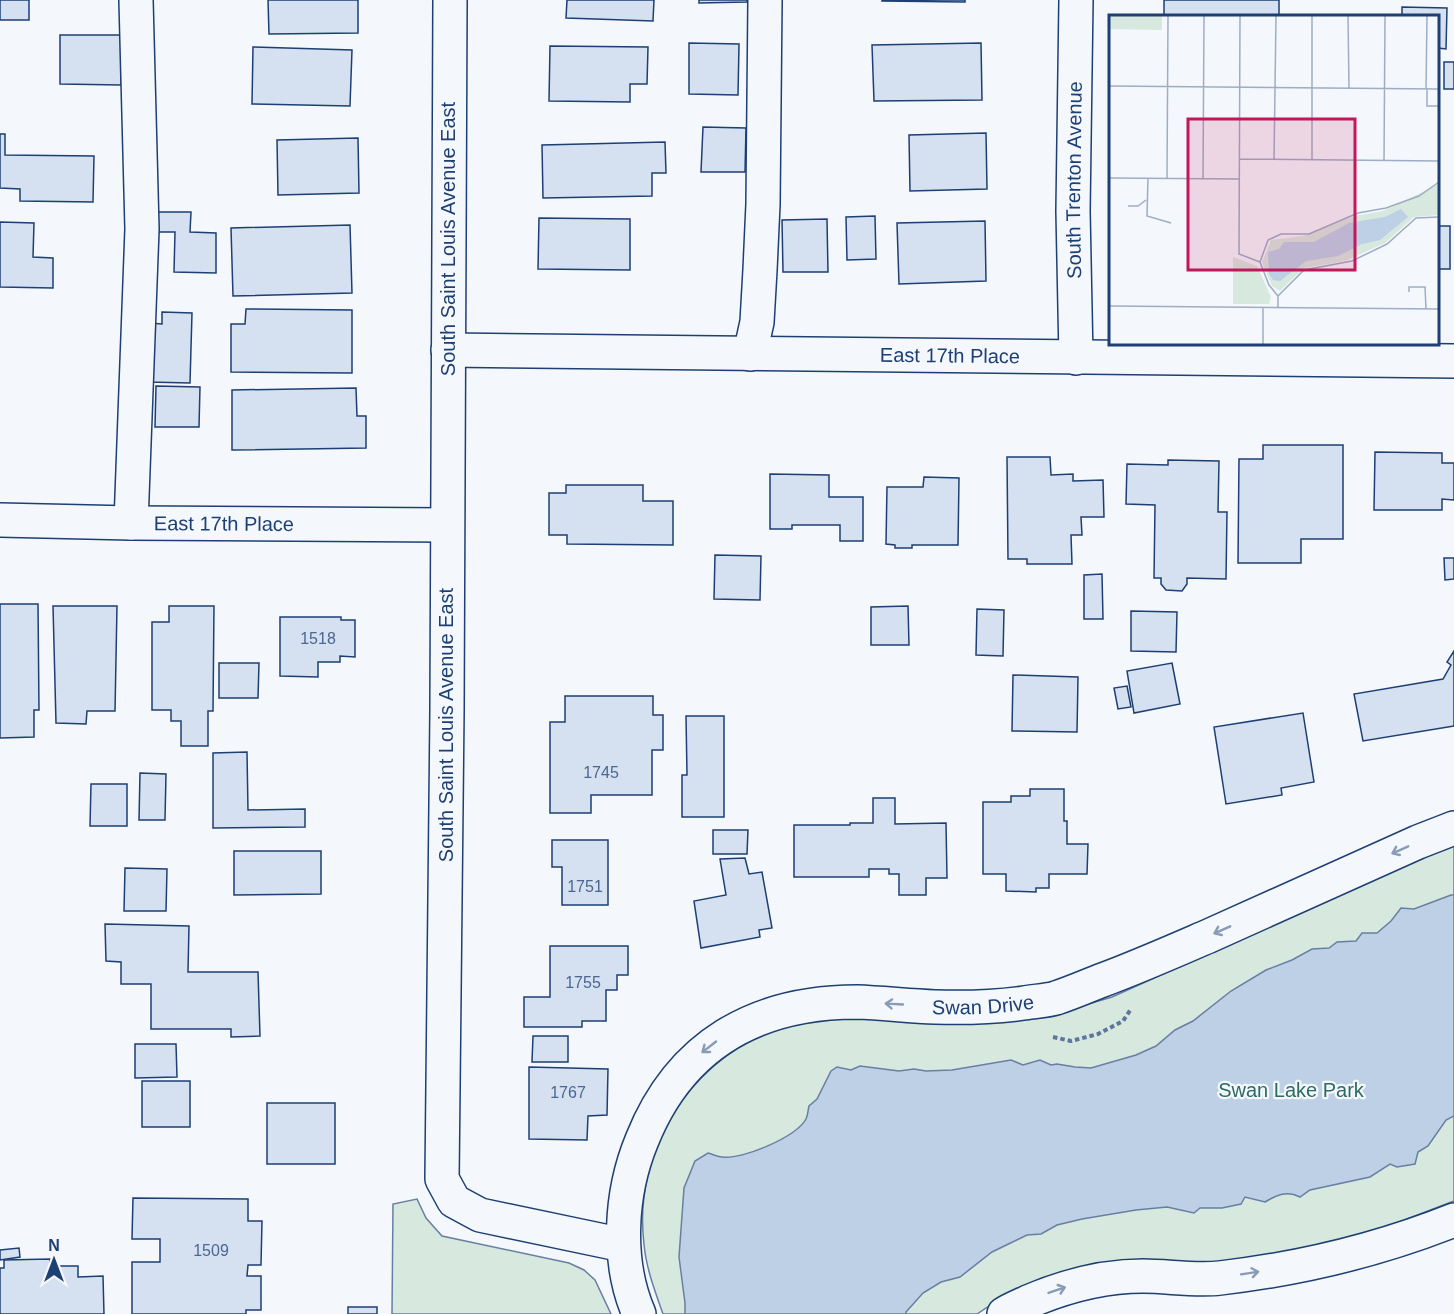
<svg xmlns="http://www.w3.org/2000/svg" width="1454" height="1314" font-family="Arial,sans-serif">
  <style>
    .green { fill: #d7e8df; stroke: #687fa3; stroke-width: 1.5 }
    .water { fill: #bed0e5; stroke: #687fa3; stroke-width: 1.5 }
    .building { fill: #d5e0f0; stroke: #1d3f73; stroke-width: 1.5 }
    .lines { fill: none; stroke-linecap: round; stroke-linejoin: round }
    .minor-casing { stroke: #1d3f73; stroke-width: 36 }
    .path { stroke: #5e769c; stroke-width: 4; stroke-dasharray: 4.5 3; stroke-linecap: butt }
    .minor { stroke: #f4f7fb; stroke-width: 33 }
    .oneway { stroke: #889bb7 }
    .labels { text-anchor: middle; stroke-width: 4.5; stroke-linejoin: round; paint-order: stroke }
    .number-label { font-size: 16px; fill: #4b6792 }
    .street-label { font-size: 20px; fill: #1d3f73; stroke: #f4f7fb }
    .park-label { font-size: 20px; fill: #2c6c60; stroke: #f4f7fb }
    .inset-road { fill: none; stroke: #9eadc5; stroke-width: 1.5 }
    .view { fill: #c2185b; fill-opacity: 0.15; stroke: #c2185b; stroke-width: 3 }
    .inset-edge { fill: none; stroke: #1d3f73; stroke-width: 3 }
  </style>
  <rect width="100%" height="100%" fill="#f4f7fb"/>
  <g class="green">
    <path d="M1454,843V1201L1368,1234L1291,1252L1007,1294L977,1314H663C655,1291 646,1268 644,1244C633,1154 686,1065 770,1032C790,1024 811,1021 832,1018L1068,1010L1112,997Z"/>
    <polygon points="417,1199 426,1218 442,1236 569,1263 584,1270 595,1280 611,1314 392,1314 393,1204"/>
  </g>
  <path class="water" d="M1451,895H1454V1116L1446,1120L1428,1146L1418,1152L1415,1164L1397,1167L1390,1164L1370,1177L1310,1190L1300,1197C1287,1190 1277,1195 1265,1202L1245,1197L1241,1204L1222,1208H1200L1194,1213L1167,1207L1136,1210L1082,1219L1057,1225L1041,1234L1027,1235L992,1252L960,1277L941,1282L923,1293L906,1312V1314H685V1303L679,1257L684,1188L695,1161L708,1153C712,1154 717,1157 722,1157C742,1160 796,1137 806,1119C808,1115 808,1110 809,1106L817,1099L831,1071L837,1067L851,1070L860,1066L899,1071L914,1069L926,1071L952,1070L1011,1060L1023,1065L1040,1060L1051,1065L1057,1064L1075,1067L1091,1068L1136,1055L1156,1046L1175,1030L1193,1021L1231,991L1266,970L1292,960L1312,949L1329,948L1337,942L1356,941L1362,933H1377L1391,921L1401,908L1414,909Z"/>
  <g class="building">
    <rect x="0" y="0" width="29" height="20"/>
    <polygon points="268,0 358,0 358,33 269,34"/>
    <polygon points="567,0 654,0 653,21 566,18"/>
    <polygon points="699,0 747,0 747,2 699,3"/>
    <polygon points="882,0 965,0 965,2 882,1"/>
    <rect x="1164" y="0" width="115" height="16"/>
    <polygon points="1402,7 1447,8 1446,49 1438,48 1438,16 1402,16"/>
    <polygon points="60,35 121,35 121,85 60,84"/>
    <polygon points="689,43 739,44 738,95 689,94"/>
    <polygon points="981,43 982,100 874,101 872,45"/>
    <polygon points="550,46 648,47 647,84 630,84 630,102 549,101"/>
    <polygon points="253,47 352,50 350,106 252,104"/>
    <rect x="1444" y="62" width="10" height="27"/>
    <polygon points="703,127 746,128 745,172 701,172"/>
    <polygon points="986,133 987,189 910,191 909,135"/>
    <polygon points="0,134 5,134 5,155 94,156 93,202 20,201 20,189 0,188"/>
    <polygon points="358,138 359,193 278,195 277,140"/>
    <polygon points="665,142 666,173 652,173 652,196 543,198 542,145"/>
    <polygon points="154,212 191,212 190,232 216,233 216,273 174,272 175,232 154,232"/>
    <polygon points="875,216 876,259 847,260 846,217"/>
    <polygon points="539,218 630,219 630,270 538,269"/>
    <polygon points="827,219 828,272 783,272 782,220"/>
    <polygon points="985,221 986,281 899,284 897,223"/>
    <polygon points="0,222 34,223 33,257 53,258 53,288 0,287"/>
    <polygon points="350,225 352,293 233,296 231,228"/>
    <rect x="1438" y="226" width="12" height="43"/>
    <polygon points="246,309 352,310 352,373 231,372 231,324 245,324"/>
    <polygon points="162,312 192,313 190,383 148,382 149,323 162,324"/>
    <polygon points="156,386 200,387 199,427 155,427"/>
    <polygon points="356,388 357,416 366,416 366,448 232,450 232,390"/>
    <polygon points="1263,445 1343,445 1343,539 1301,539 1301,563 1238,563 1239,459 1263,459"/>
    <polygon points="1375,452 1442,453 1442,463 1454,463 1454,500 1442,499 1442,510 1374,510"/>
    <polygon points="1007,457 1050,457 1051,475 1073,474 1073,481 1103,480 1104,517 1081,517 1082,535 1071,535 1072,564 1027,564 1027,559 1008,559"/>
    <polygon points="1168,460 1219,461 1218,512 1227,512 1226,579 1187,578 1187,584 1182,591 1166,590 1161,584 1161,578 1154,578 1155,505 1126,504 1127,464 1168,465"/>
    <polygon points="770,474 829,475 829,497 863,497 863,541 840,541 840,525 792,525 792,529 770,529"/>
    <polygon points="924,477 959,478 958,545 912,545 912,548 895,548 895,545 886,544 887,487 923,487"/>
    <polygon points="566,485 643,485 643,501 673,501 673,545 567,544 567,535 549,535 549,493 566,493"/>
    <polygon points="715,555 761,556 760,600 714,599"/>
    <polygon points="1444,558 1454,558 1454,579 1445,580"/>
    <polygon points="1102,574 1103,619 1084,619 1084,575"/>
    <polygon points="0,604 38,604 39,710 34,710 34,737 0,738"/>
    <polygon points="53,606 117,606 115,711 87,711 86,724 56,723"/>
    <polygon points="169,606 214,606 213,711 208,711 208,746 181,746 181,721 171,721 171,710 152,710 152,622 169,622"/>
    <polygon points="908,606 909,645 871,645 871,607"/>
    <polygon points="977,609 1004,610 1003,656 976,655"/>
    <polygon points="1131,611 1177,612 1176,652 1131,651"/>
    <polygon points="280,617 341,617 341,620 355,620 355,657 340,656 340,662 318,662 318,677 280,676"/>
    <polygon points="1454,651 1454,726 1363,741 1354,694 1443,679 1451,665 1447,662"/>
    <polygon points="219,663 259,663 258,698 219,698"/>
    <polygon points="1172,663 1180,704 1134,713 1127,671"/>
    <polygon points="1013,675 1078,677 1077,732 1012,731"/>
    <polygon points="1127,686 1131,707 1118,709 1114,688"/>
    <polygon points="565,696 653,696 653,715 663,715 663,750 652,750 652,795 591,795 591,813 550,813 550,722 565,722"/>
    <polygon points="1303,713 1314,782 1281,788 1282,795 1226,804 1214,727"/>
    <polygon points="686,716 724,716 724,817 682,817 682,775 687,775"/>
    <polygon points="247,752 248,810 305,809 305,827 213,828 213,753"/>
    <polygon points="140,773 166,774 165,820 139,820"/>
    <polygon points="91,784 127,784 127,826 90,826"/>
    <polygon points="1030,789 1064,789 1064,821 1067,821 1067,844 1088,844 1087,874 1049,874 1049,888 1036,888 1036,892 1006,891 1006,874 983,874 983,802 1011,802 1011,796 1030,796"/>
    <polygon points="873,798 895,798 895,824 946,823 947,878 926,878 926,895 899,895 899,874 889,874 889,869 869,869 869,877 794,877 794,825 850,825 850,823 873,823"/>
    <polygon points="713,830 748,830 747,854 713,854"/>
    <polygon points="552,840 608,840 608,905 562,905 562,867 552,867"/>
    <polygon points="234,851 321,851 321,894 234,895"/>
    <polygon points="745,858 749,874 762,872 772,928 759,930 760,937 701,948 694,901 726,895 720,859"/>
    <polygon points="125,868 167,869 166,911 124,911"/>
    <polygon points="105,924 189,926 188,972 258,972 260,1036 231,1037 231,1029 151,1029 151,984 121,984 121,962 106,961"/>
    <polygon points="550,946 628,946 628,975 617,975 617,990 606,990 606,1021 582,1021 582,1027 524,1027 524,997 550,997"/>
    <polygon points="533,1036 568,1036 568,1062 532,1062"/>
    <polygon points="135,1044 176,1044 177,1077 135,1078"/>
    <polygon points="529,1067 608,1069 607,1115 588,1116 587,1140 529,1139"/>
    <rect x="142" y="1081" width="48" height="46"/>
    <rect x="267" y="1103" width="68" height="61"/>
    <polygon points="133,1198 248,1199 248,1221 262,1221 261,1265 248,1265 247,1276 261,1276 261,1310 246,1310 246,1314 132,1314 132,1262 160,1262 160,1239 132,1239"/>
    <polygon points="19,1248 20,1257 0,1260 0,1250"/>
    <polygon points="50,1259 50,1266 78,1266 78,1277 103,1276 104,1314 0,1314 0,1268 4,1268 4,1260"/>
    <rect x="348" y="1307" width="29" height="7"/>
  </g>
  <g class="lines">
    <g class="minor-casing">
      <g id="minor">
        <polyline points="450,0 447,711 442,1179 454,1201 480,1215 623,1245"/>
        <path id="s1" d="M448,350L1454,361"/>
        <polyline points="750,354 757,322 760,270 763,204 765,0"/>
        <path id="s2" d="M1076,358L1073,211L1076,0"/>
        <path id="s3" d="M0,520L131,523L447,525"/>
        <polyline points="131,523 142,229 136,0"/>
        <path id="s4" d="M639,1314C616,1261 620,1193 642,1140C680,1045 756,1002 857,1002C883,1003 909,1006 935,1007C965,1008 995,1007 1024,1003C1035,1001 1046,1001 1056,998C1071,993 1085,987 1100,981C1138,967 1174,951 1211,935C1280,904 1349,873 1418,842L1454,828"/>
        <path d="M1004,1314C1011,1309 1020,1306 1028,1302C1065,1286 1102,1276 1143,1276C1168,1276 1195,1281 1220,1278C1298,1269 1381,1249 1454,1220"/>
      </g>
    </g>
    <polyline class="path" points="1053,1037 1071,1041 1098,1034 1123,1021 1131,1009"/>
    <use href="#minor" class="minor"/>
  </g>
  <defs><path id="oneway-shaft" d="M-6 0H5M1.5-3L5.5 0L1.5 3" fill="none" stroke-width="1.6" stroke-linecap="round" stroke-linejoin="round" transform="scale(1.5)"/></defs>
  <g class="oneway">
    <use href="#oneway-shaft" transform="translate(1400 850) rotate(156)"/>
    <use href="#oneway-shaft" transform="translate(1222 930) rotate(156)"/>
    <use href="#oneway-shaft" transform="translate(894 1004) rotate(-177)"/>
    <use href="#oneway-shaft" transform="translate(709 1047) rotate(142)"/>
    <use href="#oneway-shaft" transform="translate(1250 1273) rotate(-9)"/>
    <use href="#oneway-shaft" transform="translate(1057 1290) rotate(-19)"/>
  </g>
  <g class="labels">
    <g class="number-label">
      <text x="318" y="644">1518</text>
      <text x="601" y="778">1745</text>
      <text x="585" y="892">1751</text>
      <text x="583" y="988">1755</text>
      <text x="568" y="1098">1767</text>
      <text x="211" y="1256">1509</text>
    </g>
    <g class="street-label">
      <text dy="7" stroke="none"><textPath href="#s2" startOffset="178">South Trenton Avenue</textPath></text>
      <text transform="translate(448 239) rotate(-90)" y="7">South Saint Louis Avenue East</text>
      <text dy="7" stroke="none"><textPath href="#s1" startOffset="502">East 17th Place</textPath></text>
      <text dy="7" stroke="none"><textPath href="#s3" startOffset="224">East 17th Place</textPath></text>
      <text transform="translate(446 725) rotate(-90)" y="7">South Saint Louis Avenue East</text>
      <text dy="7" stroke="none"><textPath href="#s4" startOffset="578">Swan Drive</textPath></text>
    </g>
    <g class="park-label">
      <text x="1291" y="1097">Swan Lake Park</text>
    </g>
  </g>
  <g transform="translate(1109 15)">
    <rect width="330" height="330" fill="#f4f7fb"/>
    <path d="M0,1H53V15L0,14ZM330,169V200L305,202L276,228L236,246L195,253L171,276L163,271L153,247L162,225L194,221L246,201L274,196ZM124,242L148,251L162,282L160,289H124Z" fill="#d7e8df"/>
    <path d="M292,194L299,202L271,225L253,229L229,241L197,246L171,266L164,265L160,259L159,237L170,234L175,227H205L240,208L276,202Z" fill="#bed0e5"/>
    <path class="inset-road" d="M131,1L130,239L151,247M239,1L240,73M0,71L330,74M317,74L318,1M318,74V91H330M131,144L330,146M165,145L167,1M203,145V1M275,146L276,1M0,163L131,164M39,163L38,201L62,208M58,163L59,1M94,164L95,1M19,191H29L37,185M300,277V272H316L317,294M169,281L195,255L243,246L278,229L307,203L330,202M0,291L330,294M169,292V281L160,270L151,247L159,225L172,219H200L249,198L277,193L310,181L330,167M154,329V293"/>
    <path class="view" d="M79,104H246V255H79Z"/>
    <rect width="330" height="330" class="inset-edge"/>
  </g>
  <g transform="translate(54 1260)" stroke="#f4f7fb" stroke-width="4.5" paint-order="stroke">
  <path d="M0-4.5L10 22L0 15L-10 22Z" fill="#1d3f73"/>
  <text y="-9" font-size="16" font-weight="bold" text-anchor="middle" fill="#1d3f73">N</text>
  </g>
</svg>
